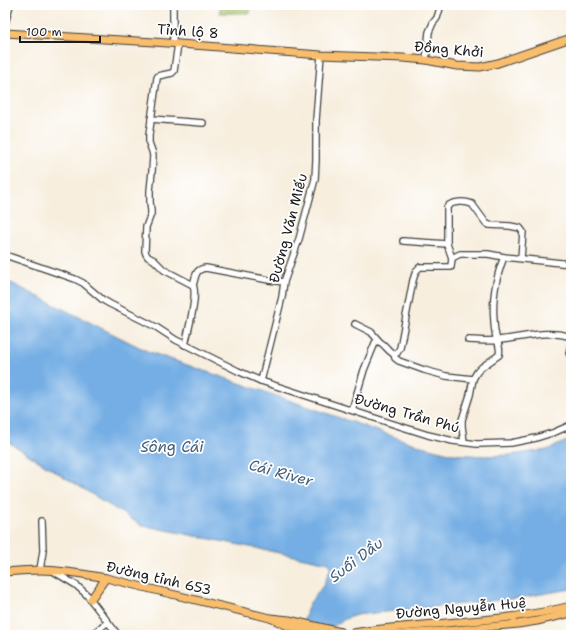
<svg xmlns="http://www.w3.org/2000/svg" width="576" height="640" font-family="'Shantell Sans',sans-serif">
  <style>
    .green { fill: #adc66c; stroke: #647144 }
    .water { fill: #74aee4; stroke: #486580 }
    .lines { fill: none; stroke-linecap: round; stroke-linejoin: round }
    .minor-casing { stroke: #3d3c39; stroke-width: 8 }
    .major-casing { stroke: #3d3c39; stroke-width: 9 }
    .minor { stroke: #fff; stroke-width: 5.5 }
    .major { stroke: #f9be6d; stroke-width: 7 }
    .labels { text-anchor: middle; stroke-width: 3.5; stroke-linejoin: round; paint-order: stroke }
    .street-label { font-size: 14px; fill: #1c1c1c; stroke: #fff }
    .water-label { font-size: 15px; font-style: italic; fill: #445e76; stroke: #fff }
  </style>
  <rect width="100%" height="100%" fill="#fff"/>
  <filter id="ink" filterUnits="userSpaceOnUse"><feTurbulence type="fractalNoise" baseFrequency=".025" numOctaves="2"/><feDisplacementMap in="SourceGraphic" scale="8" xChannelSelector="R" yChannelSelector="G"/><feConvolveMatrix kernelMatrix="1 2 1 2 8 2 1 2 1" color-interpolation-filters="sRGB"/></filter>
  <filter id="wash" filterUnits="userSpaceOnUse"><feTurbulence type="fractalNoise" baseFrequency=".012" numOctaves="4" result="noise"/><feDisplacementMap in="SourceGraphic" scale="16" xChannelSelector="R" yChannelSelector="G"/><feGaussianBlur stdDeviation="0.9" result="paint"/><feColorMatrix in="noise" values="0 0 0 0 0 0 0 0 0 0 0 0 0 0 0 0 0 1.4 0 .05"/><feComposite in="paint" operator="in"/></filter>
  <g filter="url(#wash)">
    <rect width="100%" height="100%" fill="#f7eede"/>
    <rect class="green" x="220" y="5" width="30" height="8"/>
    <path class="water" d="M5,280L147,351L421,446L453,454L485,456L510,455L547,450L571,439V589L519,598L356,615C341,620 336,623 325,635H299L309,604L323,586L331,567L329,563L141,525L5,440Z"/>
  </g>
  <g filter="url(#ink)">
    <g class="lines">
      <g class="minor-casing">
        <g id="minor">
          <polyline points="173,5 173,43"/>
          <polyline points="5,24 10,5"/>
          <path d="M178,44L174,71L172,73L158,76L157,78L149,135V143L152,151L153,156L152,171L150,191V202L151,211V214L146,227L145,251L146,254L148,257L154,260L164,270L193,285C198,296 188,331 185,345"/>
          <polyline points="426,60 429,32 433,23 437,18 441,5"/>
          <polyline points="151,119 203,123"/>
          <polyline points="403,241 447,244"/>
          <polyline points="5,255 75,279 83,283 103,300 110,304 156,327 176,340 238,371 261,381 387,422 428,435 453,441 477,444 511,443 536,438 555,432 571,425"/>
          <polyline points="452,258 460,254 488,254 504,257 571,264"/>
          <path d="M193,285C196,276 195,269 206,268L269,280L284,282"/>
          <polyline points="355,324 371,332 379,341"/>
          <path d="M468,340C478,340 489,342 499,340C523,338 548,329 571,337"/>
          <polyline points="571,344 569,353 571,357"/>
          <polyline points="394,354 395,358 399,361 424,370 446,376 473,379"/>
          <polyline points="261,381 282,297 284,282 299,239 315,179 316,160 316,120 321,55"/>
          <path d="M352,410L364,370L375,343L377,341C384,342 387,351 394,354L397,353L400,348L413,280L416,271L420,267H451L452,258L447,244V207C452,201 465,201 472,204L486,223L489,225L510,226L520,228L523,232L521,258"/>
          <path d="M464,442L462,426V420L470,395L473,379L477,372L482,367L499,355C501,348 498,343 496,337C495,332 494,327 494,321C492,300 496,277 504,257"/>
          <polyline points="40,570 43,551 42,521"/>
          <polyline points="53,571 76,585 87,595 118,635"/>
          <polyline points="91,635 108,622"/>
        </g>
      </g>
      <g class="major-casing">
        <g id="major">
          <polyline points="5,33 154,42 321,55 403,58 426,60 457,66 480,67 498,63 571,38"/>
          <path d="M5,572C17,571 28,570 40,570C62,570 84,574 106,578L270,618"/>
          <polyline points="91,599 106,578"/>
          <path d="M353,633C425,621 500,624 571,606"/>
          <polyline points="325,635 288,626 270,618 289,620 341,632"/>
          <polyline points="389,635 456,630 518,624 537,621 571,613"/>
        </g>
      </g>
      <use href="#minor" class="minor"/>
      <use href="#major" class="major"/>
    </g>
  </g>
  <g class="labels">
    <g class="street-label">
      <text transform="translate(188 31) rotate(4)" y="5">Tỉnh lộ 8</text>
      <text transform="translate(449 49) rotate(5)" y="5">Đồng Khởi</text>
      <text transform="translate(288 228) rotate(-75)" y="5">Đường Văn Miếu</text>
      <text transform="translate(407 413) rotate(16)" y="5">Đường Trần Phú</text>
      <text transform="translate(159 578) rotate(13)" y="5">Đường tỉnh 653</text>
      <text transform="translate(461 608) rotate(-5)" y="5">Đường Nguyễn Huệ</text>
    </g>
    <g class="water-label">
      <text x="172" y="452">Sông Cái</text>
      <text transform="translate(281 473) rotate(15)" y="5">Cái River</text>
      <text transform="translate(356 560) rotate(-37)" y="5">Suối Dầu</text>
    </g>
  </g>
  <rect width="576" height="640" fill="none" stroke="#fff" stroke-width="20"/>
  <path d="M20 36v6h80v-6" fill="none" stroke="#1c1c1c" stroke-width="2"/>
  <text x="26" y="36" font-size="12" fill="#1c1c1c" stroke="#ffffff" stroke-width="3" paint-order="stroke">100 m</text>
</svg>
